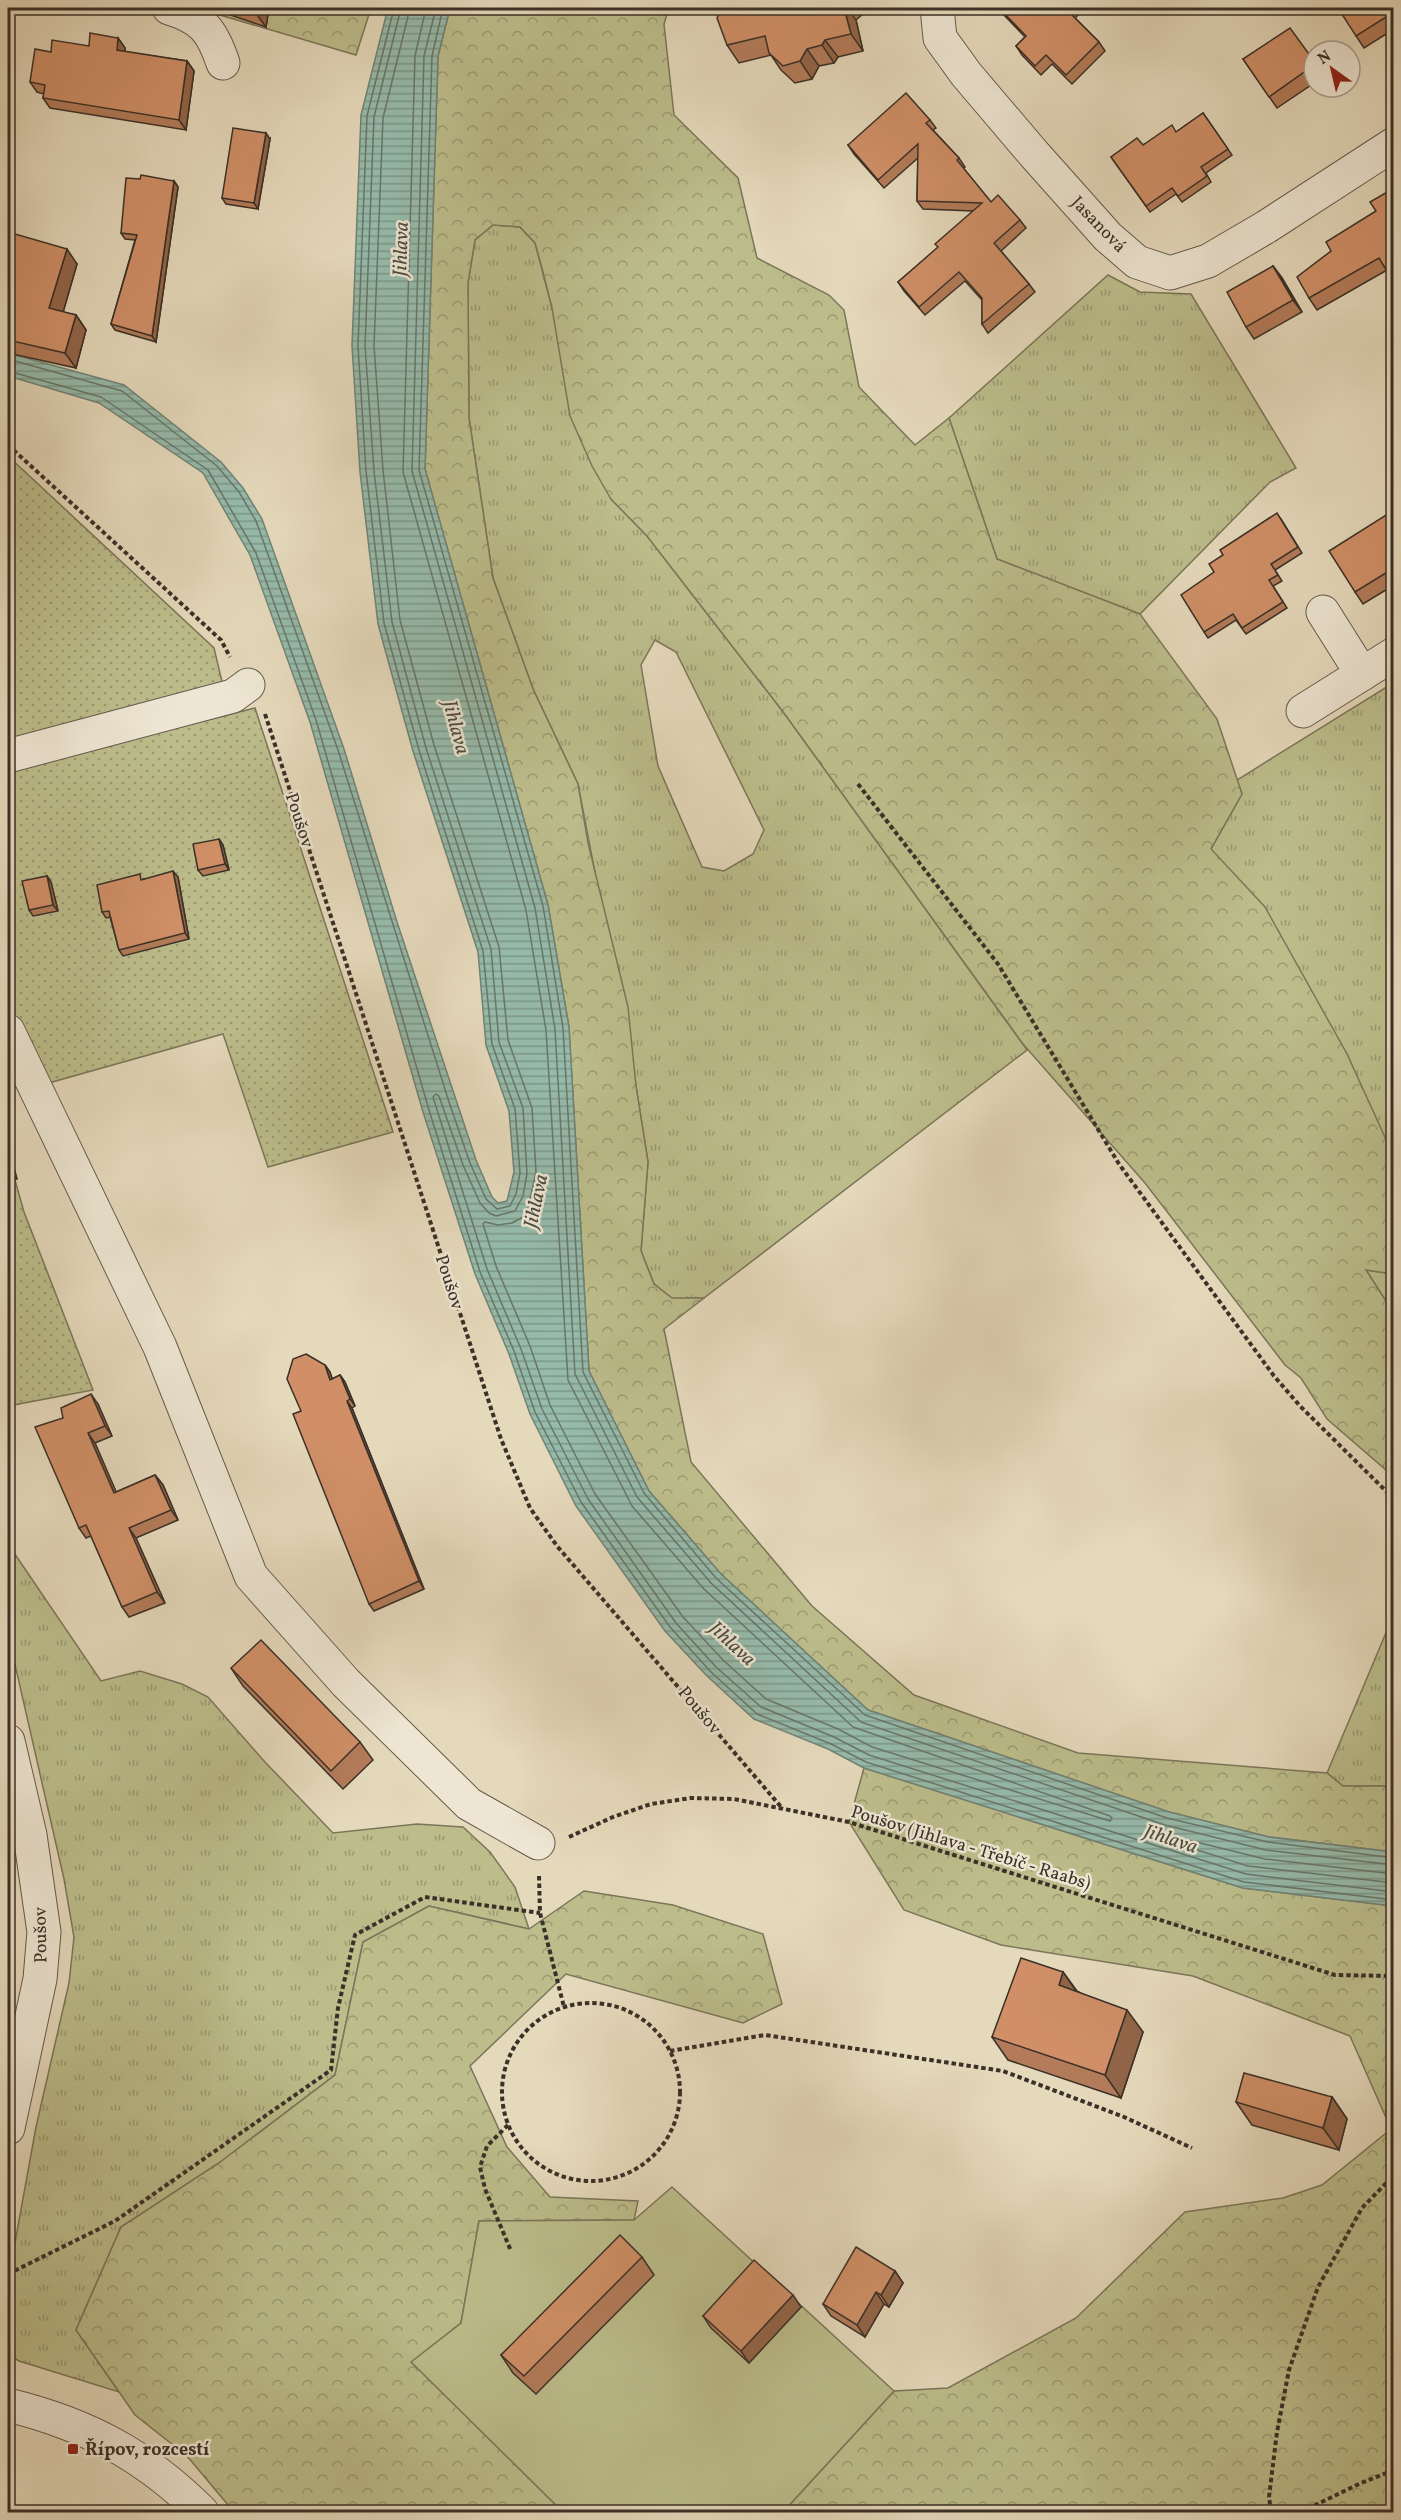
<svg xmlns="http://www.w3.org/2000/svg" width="1401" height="2520" font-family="Vollkorn,serif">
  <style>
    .grass { fill: url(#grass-tufts); stroke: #7b765a; stroke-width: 1.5; fill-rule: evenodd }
    .forest { fill: url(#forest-crowns); stroke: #7b765a; stroke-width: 1.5 }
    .garden { fill: url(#garden-dots); stroke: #7b765a; stroke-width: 1.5 }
    .pitch { fill: #bcbd8b; stroke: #7b765a; stroke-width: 1.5 }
    .water { fill: url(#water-rules); stroke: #718377; stroke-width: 1.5 }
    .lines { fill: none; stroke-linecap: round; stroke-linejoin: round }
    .shore { stroke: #68766a; stroke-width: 1.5 }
    .minor-casing { stroke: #655a4d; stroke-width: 35 }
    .path { stroke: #3a3028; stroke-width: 4; stroke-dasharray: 4.5 3; stroke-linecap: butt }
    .minor { stroke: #eee6d3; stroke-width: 33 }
    .wall { fill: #b37b59; stroke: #3a3028; stroke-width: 1.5 }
    .shaded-wall { fill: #926448; stroke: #3a3028; stroke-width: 1.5 }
    .building { fill: #d08f67; stroke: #3a3028; stroke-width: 1.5 }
    .poi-dot { fill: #8f2418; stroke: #eee6d3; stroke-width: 2 }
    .labels { text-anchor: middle; stroke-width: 5; stroke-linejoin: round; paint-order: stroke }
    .street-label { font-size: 18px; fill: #3a3028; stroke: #eee6d3 }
    .poi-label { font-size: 18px; font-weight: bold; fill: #3a3028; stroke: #eee6d3; text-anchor: start }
    .water-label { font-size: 20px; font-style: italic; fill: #4c4c42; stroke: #eee6d3 }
  </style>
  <defs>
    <pattern id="grass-tufts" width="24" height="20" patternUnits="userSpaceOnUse" patternTransform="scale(1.5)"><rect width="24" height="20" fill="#bcbd8b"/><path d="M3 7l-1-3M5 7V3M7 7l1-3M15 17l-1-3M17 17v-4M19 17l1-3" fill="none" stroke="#9a9a72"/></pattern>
    <pattern id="forest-crowns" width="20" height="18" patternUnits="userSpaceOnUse" patternTransform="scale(1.5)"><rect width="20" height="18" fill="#bcbd8b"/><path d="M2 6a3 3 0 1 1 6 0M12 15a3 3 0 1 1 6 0" fill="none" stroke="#9a9a72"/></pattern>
    <pattern id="garden-dots" width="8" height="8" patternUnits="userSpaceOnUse" patternTransform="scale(1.5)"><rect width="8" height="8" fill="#bcbd8b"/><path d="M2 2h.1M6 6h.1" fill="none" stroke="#9a9a72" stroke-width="1.8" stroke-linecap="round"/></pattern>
    <pattern id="water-rules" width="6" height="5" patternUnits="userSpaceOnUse" patternTransform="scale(1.5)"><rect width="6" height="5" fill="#96bbab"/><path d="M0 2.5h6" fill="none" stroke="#7b988b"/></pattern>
  </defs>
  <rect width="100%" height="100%" fill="#e5d9bb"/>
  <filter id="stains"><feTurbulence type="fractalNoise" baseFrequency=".00333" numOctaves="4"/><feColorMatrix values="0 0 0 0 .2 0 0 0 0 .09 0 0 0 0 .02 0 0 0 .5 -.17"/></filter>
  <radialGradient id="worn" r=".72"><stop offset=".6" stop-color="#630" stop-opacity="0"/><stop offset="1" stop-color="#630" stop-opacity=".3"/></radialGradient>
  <g class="grass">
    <path d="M493,225L520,227L535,243L552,308L611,499L647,536L784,713L1027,1050L704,1298L673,1299L654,1284L641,1251L648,1162L636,1086L578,784L533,689L493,578L469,418L468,283L475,240ZM655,640L676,652L764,830L753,854L724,871L702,867L658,766L641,665Z"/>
    <polygon points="1108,275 1140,292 1191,294 1296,468 1270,482 1140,614 997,559 949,418"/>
    <polygon points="1393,683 1393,1157 1347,1054 1211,849 1242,794 1237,780"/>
    <polygon points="1366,1270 1393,1274 1393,1312"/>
    <polygon points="8,1544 101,1681 140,1671 182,1684 208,1697 264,1761 333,1833 417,1824 463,1827 490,1852 515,1887 529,1929 429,1906 363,1942 335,2075 219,2163 121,2227 76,2330 119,2392 19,2361 8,2353 8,2281 36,2127 69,1983 74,1937 64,1879 8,1634"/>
    <polygon points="1393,1616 1393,1786 1343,1786 1327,1773"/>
  </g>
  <g class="forest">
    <polygon points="196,8 371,8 356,55"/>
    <polygon points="450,8 669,8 664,24 674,115 738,178 757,258 829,295 844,310 859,387 915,445 949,418 997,559 1140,614 1217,719 1242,794 1211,849 1265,907 1347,1054 1394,1157 1393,1274 1366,1270 1393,1312 1393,1476 1327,1419 1301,1378 1285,1365 1145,1183 1023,1044 784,713 647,536 611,499 592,466 570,416 552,308 542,268 535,243 520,227 493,225 475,240 468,283 469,418 493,578 533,689 578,784 588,843 628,1007 636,1086 648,1162 641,1251 654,1284 672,1298 704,1298 664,1329 691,1462 812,1606 914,1695 1078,1753 1327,1773 1343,1786 1393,1786 1393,1852 1269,1837 1169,1812 868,1710 721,1574 649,1491 589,1371 569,1027 548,905 425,469 438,56"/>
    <polygon points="864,1768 1243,1888 1393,1906 1393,2512 783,2512 894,2391 948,2388 1076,2318 1185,2212 1283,2198 1322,2185 1391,2129 1350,2036 1193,1976 1001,1945 904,1910 849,1822"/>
    <polygon points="584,1891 673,1905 763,1934 782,2004 743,2023 566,1974 470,2066 507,2147 550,2197 638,2201 634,2220 479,2221 461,2323 412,2362 563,2512 234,2512 187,2456 135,2415 76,2330 121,2227 219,2163 335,2075 363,1942 429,1906 529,1929"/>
  </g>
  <g class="garden">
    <polygon points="8,456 214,648 223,686 8,741"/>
    <polygon points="255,708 393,1132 268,1167 223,1034 45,1084 8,1006 8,770"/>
    <polygon points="8,1155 24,1212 93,1390 8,1406"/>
  </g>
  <polygon class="pitch" points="672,2187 894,2391 783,2512 563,2512 411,2362 461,2323 479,2221 634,2220"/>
  <polygon class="water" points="388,8 450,8 438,56 425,469 548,905 569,1027 589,1371 649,1491 721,1574 868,1710 1169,1812 1269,1837 1393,1852 1393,1906 1243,1888 864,1768 828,1749 754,1719 707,1676 665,1631 576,1506 530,1414 509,1354 475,1274 423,1112 310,722 250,555 203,473 99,403 8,376 8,353 124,385 221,462 243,488 262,519 344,749 397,922 476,1160 492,1197 498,1203 507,1201 514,1172 509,1111 486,1045 478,952 413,751 378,624 360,472 352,346 361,115"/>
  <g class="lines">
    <g class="shore">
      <polyline points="401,8 374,117 365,346 374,471 392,622 426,748 491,949 499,1042 523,1108 527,1174 523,1196 515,1211 496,1216 489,1213 480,1203 463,1165 439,1096 436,1094 433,1097 487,1269 521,1349 542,1409 588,1499 676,1623 716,1667 761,1707 834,1737 869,1755 1246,1874 1394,1892"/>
      <polyline points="410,8 383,118 374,346 383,470 400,620 434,745 499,947 508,1040 532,1108 536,1172 528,1209 523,1217 512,1223 498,1225 485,1222 483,1224 496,1266 530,1346 550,1405 595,1494 683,1617 723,1660 766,1699 838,1729 872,1747 1110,1821 1112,1818 1110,1816 853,1727 704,1589 632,1506 568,1380 546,1030 526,910 403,472 415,56 426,8"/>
      <polyline points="436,8 424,56 412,471 535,908 555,1029 575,1374 637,1497 711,1583 861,1722 1165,1825 1266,1850 1394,1865"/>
      <polyline points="443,8 432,56 419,470 543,906 563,1028 583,1372 644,1493 716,1578 865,1715 1167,1818 1268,1842 1394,1858"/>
      <polyline points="8,359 122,391 217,466 239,492 256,521 338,750 449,1102 470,1163 486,1199 497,1209 510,1206 516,1194 520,1173 515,1109 492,1044 483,951 419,750 384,623 366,471 358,346 367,116 394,8"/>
      <polyline points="8,371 101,397 208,470 256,553 316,720 429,1110 480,1272 514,1351 535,1412 581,1502 670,1627 711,1672 757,1714 831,1744 866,1762 1244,1882 1394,1900"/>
      <polyline points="1394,1874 1265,1859 1180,1838 1176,1840 1178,1844 1248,1866 1394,1883"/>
    </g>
    <g class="minor-casing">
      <g id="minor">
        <path d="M169,8C202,18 212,30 223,63"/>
        <polyline points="937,8 940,38 966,74 1034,154 1108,237 1137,262 1170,273 1208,261 1266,227 1394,144"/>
        <polyline points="1323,612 1362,674 1394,654"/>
        <polyline points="1303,711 1362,674"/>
        <polyline points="8,756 233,696 248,685"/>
        <polyline points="8,1031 160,1347 251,1576 346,1683 469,1804 538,1843"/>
        <polyline points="8,1741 30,1835 44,1932 40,1979 8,2128"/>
        <path d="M8,2405C86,2424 145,2455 202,2512"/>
      </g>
    </g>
    <g class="path">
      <polyline points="8,445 221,640 230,657"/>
      <polyline points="265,714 501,1439 530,1508 557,1546 782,1808"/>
      <polyline points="858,784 998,964 1119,1164 1274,1376 1300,1406 1394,1499"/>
      <polyline points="569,1837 613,1817 651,1804 691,1798 734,1799 849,1822 1335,1975 1394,1976"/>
      <polyline points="539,1876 540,1913 564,2007"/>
      <circle cx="591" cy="2092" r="89"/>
      <polyline points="670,2051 765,2035 1003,2071 1124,2117 1192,2148"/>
      <polyline points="508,2125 487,2146 480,2167 485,2189 511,2251"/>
      <polyline points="8,2274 115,2221 331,2070 338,2008 355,1935 425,1897 540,1913"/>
      <polyline points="1271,2512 1269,2497 1277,2432 1289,2370 1318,2287 1362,2208 1394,2175"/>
      <polyline points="1301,2512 1361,2483 1394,2470"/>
    </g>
    <use href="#minor" class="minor"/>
  </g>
  <g class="wall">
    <polygon points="210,8 269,8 266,27"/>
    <polygon points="722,8 870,8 856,20 863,51 838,57 834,63 819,66 812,79 795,83 781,70 771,55 739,63 727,45"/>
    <polygon points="998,8 1086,8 1075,18 1099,42 1105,51 1072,84 1052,64 1041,75 1022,55 1016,46 1025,37 1002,13"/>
    <polygon points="1394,8 1394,29 1364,48 1356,36"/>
    <polygon points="118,38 125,48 125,52 187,61 194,71 186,130 50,108 43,98 44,94 37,92 30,82 51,52 89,46"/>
    <polygon points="1243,59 1314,61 1314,83 1277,108"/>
    <polygon points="1203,113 1232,155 1206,173 1211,182 1182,202 1176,194 1150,212 1111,157 1176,132"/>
    <polygon points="930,120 936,128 933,130 959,158 965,167 963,168 991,202 1020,220 1026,228 1001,251 1029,284 1035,292 988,333 982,324 982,300 965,281 925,315 904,291 898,282 938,248 973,211 923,209 917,201 918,158 884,188 854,154 848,145"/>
    <polygon points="270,139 258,209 226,204 222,198"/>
    <polygon points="174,181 178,187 156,342 115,330 111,324 135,240 125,239 121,233"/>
    <polygon points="1394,188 1394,280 1387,270 1317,310 1309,298 1331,251 1376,211"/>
    <polygon points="8,232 77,264 63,312 76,315 86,330 76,368 8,353"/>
    <polygon points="1273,266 1282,278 1302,312 1254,339 1246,327"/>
    <polygon points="1394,510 1394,585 1363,604 1355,592"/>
    <polygon points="1281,519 1302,553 1275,570 1282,581 1273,586 1287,608 1246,634 1236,620 1208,638 1204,632"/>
    <polygon points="219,839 223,845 229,870 203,876 198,870"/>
    <polygon points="47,876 51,882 58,911 33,916 29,910"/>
    <polygon points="178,877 189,939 123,956 119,950 110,917 106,918 102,912 143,879"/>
    <polygon points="8,1147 17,1179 8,1181"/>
    <polygon points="325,1365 330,1372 332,1379 340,1375 345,1382 355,1406 352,1408 424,1589 374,1611 369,1604"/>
    <polygon points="98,1404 112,1436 95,1443 116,1492 155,1475 163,1485 178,1520 136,1538 165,1603 129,1617 122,1607 91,1536 86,1538 79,1528 63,1418"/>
    <polygon points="231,1668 360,1742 373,1760 343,1789 243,1686"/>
    <polygon points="1063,1972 1077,1991 1143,2032 1121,2098 1008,2060 992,2037"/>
    <polygon points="1332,2097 1347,2119 1339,2150 1252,2125 1236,2102"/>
    <polygon points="642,2257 654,2275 536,2394 513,2373 501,2355"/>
    <polygon points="895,2271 903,2283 889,2307 884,2304 865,2337 831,2316 823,2304"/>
    <polygon points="801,2307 749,2363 711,2328 703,2316"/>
  </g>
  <g class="shaded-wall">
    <polygon points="256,8 269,8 266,27 255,12"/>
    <polygon points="844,8 847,8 856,20 863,51 851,34"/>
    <polygon points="118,38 125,48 124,60 117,50"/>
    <polygon points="825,40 838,57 834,63 822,45"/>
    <polygon points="807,49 819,66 812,79 800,61"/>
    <polygon points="187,61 194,71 186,130 179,120"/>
    <polygon points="266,133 270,139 258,209 254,203"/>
    <polygon points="174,181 178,187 156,342 152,336"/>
    <polygon points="67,249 77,264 60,323 49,308"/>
    <polygon points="1273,266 1282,278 1302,312 1293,300"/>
    <polygon points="76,315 86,330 76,368 65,353"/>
    <polygon points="219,839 223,845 229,870 225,864"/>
    <polygon points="173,871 178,877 189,939 185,933"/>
    <polygon points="47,876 51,882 58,911 53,905"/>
    <polygon points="8,1147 17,1179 12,1173 8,1156"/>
    <polygon points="325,1365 330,1372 335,1387 330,1380"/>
    <polygon points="340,1375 345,1382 355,1406 350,1399"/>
    <polygon points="91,1394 98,1404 112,1436 105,1426"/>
    <polygon points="347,1401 352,1408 424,1589 419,1581"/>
    <polygon points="88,1433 95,1443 121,1503 114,1493"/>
    <polygon points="155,1475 163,1485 178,1520 171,1510"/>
    <polygon points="129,1528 136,1538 165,1603 157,1592"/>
    <polygon points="1063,1972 1079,1995 1059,1985"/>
    <polygon points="1127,2010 1143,2032 1121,2098 1105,2075"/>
    <polygon points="1332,2097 1347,2119 1339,2150 1323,2128"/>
    <polygon points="895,2271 903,2283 889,2307 881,2295"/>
    <polygon points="876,2292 884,2304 865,2337 857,2325"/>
    <polygon points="793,2295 801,2307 749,2363 741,2351"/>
  </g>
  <g class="building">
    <polygon points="242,8 256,8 255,12"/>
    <polygon points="722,8 844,8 851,34 825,40 822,45 807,49 800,61 783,66 769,53 765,36 727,45 717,18"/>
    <polygon points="999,8 1071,8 1068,11 1099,42 1066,75 1046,55 1035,66 1016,46 1026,36"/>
    <polygon points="1338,8 1394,8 1394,12 1356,36"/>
    <polygon points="1290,28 1314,61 1314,65 1269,97 1243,59"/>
    <polygon points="90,33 118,38 117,50 187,61 179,120 43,98 45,85 30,82 35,49 51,52 52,40 89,46"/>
    <polygon points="906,93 930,120 926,123 959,158 957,160 991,202 998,195 1020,220 994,243 1029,284 982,324 982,298 959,272 919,307 898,282 938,247 935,244 982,203 917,201 918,144 878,180 848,145"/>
    <polygon points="1203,113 1228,149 1201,167 1207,176 1178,196 1172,188 1146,206 1111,157 1137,138 1143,145 1172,125 1176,132"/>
    <polygon points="233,128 266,133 254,203 222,198"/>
    <polygon points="141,175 174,181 152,336 111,324 137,235 121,233 126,178 140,179"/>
    <polygon points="1394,188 1394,274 1390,276 1379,258 1309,298 1297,277 1331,251 1326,242 1376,211 1370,202"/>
    <polygon points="8,232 67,249 49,308 76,315 65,353 8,340"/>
    <polygon points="1273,266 1293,300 1246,327 1227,292"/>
    <polygon points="1394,510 1394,568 1355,592 1329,551"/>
    <polygon points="1277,513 1298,547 1271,564 1278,575 1269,580 1283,602 1242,628 1233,614 1204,632 1181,595 1214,572 1209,564 1223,555 1220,550"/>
    <polygon points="219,839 225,864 198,870 193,844"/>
    <polygon points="173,871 185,933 119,950 109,911 102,912 97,885 140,874 141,880"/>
    <polygon points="47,876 53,905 29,910 22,881"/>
    <polygon points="8,1156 12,1173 8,1174"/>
    <polygon points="306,1354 325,1365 330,1380 340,1375 350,1399 347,1401 419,1581 369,1604 293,1414 301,1411 287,1379 293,1359"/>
    <polygon points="91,1394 105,1426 88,1433 114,1493 155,1475 171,1510 129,1528 157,1592 122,1607 86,1525 79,1528 35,1427 63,1418 61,1408"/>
    <polygon points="261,1640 360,1742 331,1771 231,1668"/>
    <polygon points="1021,1958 1063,1972 1059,1985 1127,2010 1105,2075 992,2037"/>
    <polygon points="1244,2073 1332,2097 1323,2128 1236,2102"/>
    <polygon points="620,2235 642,2257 524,2376 501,2355"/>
    <polygon points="856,2247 895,2271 881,2295 876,2292 857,2325 823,2304"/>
    <polygon points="754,2260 793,2295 741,2351 703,2316"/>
  </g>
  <rect class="poi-dot" x="67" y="2443" width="12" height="12" rx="3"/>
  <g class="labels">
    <g class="street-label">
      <text transform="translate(1099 224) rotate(46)" y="6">Jasanová</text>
      <text transform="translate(300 820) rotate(72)" y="6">Poušov</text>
      <text transform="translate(450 1282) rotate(72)" y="6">Poušov</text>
      <text transform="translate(700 1710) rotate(50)" y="6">Poušov</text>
      <text transform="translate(971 1847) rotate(17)" y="6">Poušov (Jihlava - Třebíč - Raabs)</text>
      <text transform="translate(40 1935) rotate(-91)" y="6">Poušov</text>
    </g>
    <g class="poi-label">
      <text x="85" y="2455">Řípov, rozcestí</text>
    </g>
    <g class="water-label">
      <text transform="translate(400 249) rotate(-88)" y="7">Jihlava</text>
      <text transform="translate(457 727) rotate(75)" y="7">Jihlava</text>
      <text transform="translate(535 1201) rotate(-78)" y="7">Jihlava</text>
      <text transform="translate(733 1643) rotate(43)" y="7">Jihlava</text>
      <text transform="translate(1171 1838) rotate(18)" y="7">Jihlava</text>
    </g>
  </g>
  <rect width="1401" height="2520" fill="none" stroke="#e5d9bb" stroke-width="30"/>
  <rect x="9" y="9" width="1383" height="2502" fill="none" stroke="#3a3028" stroke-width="3"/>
  <rect x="15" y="15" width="1371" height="2490" fill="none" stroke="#3a3028" stroke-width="1.5"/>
  <g transform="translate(1332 69) rotate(326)"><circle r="28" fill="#eee6d3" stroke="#a69d8f" stroke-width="1.5"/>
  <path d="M0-4.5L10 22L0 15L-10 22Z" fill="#8f2418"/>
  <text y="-9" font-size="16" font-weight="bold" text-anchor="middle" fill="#3a3028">N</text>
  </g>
  <rect width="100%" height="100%" filter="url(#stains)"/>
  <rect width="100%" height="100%" fill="url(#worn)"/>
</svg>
